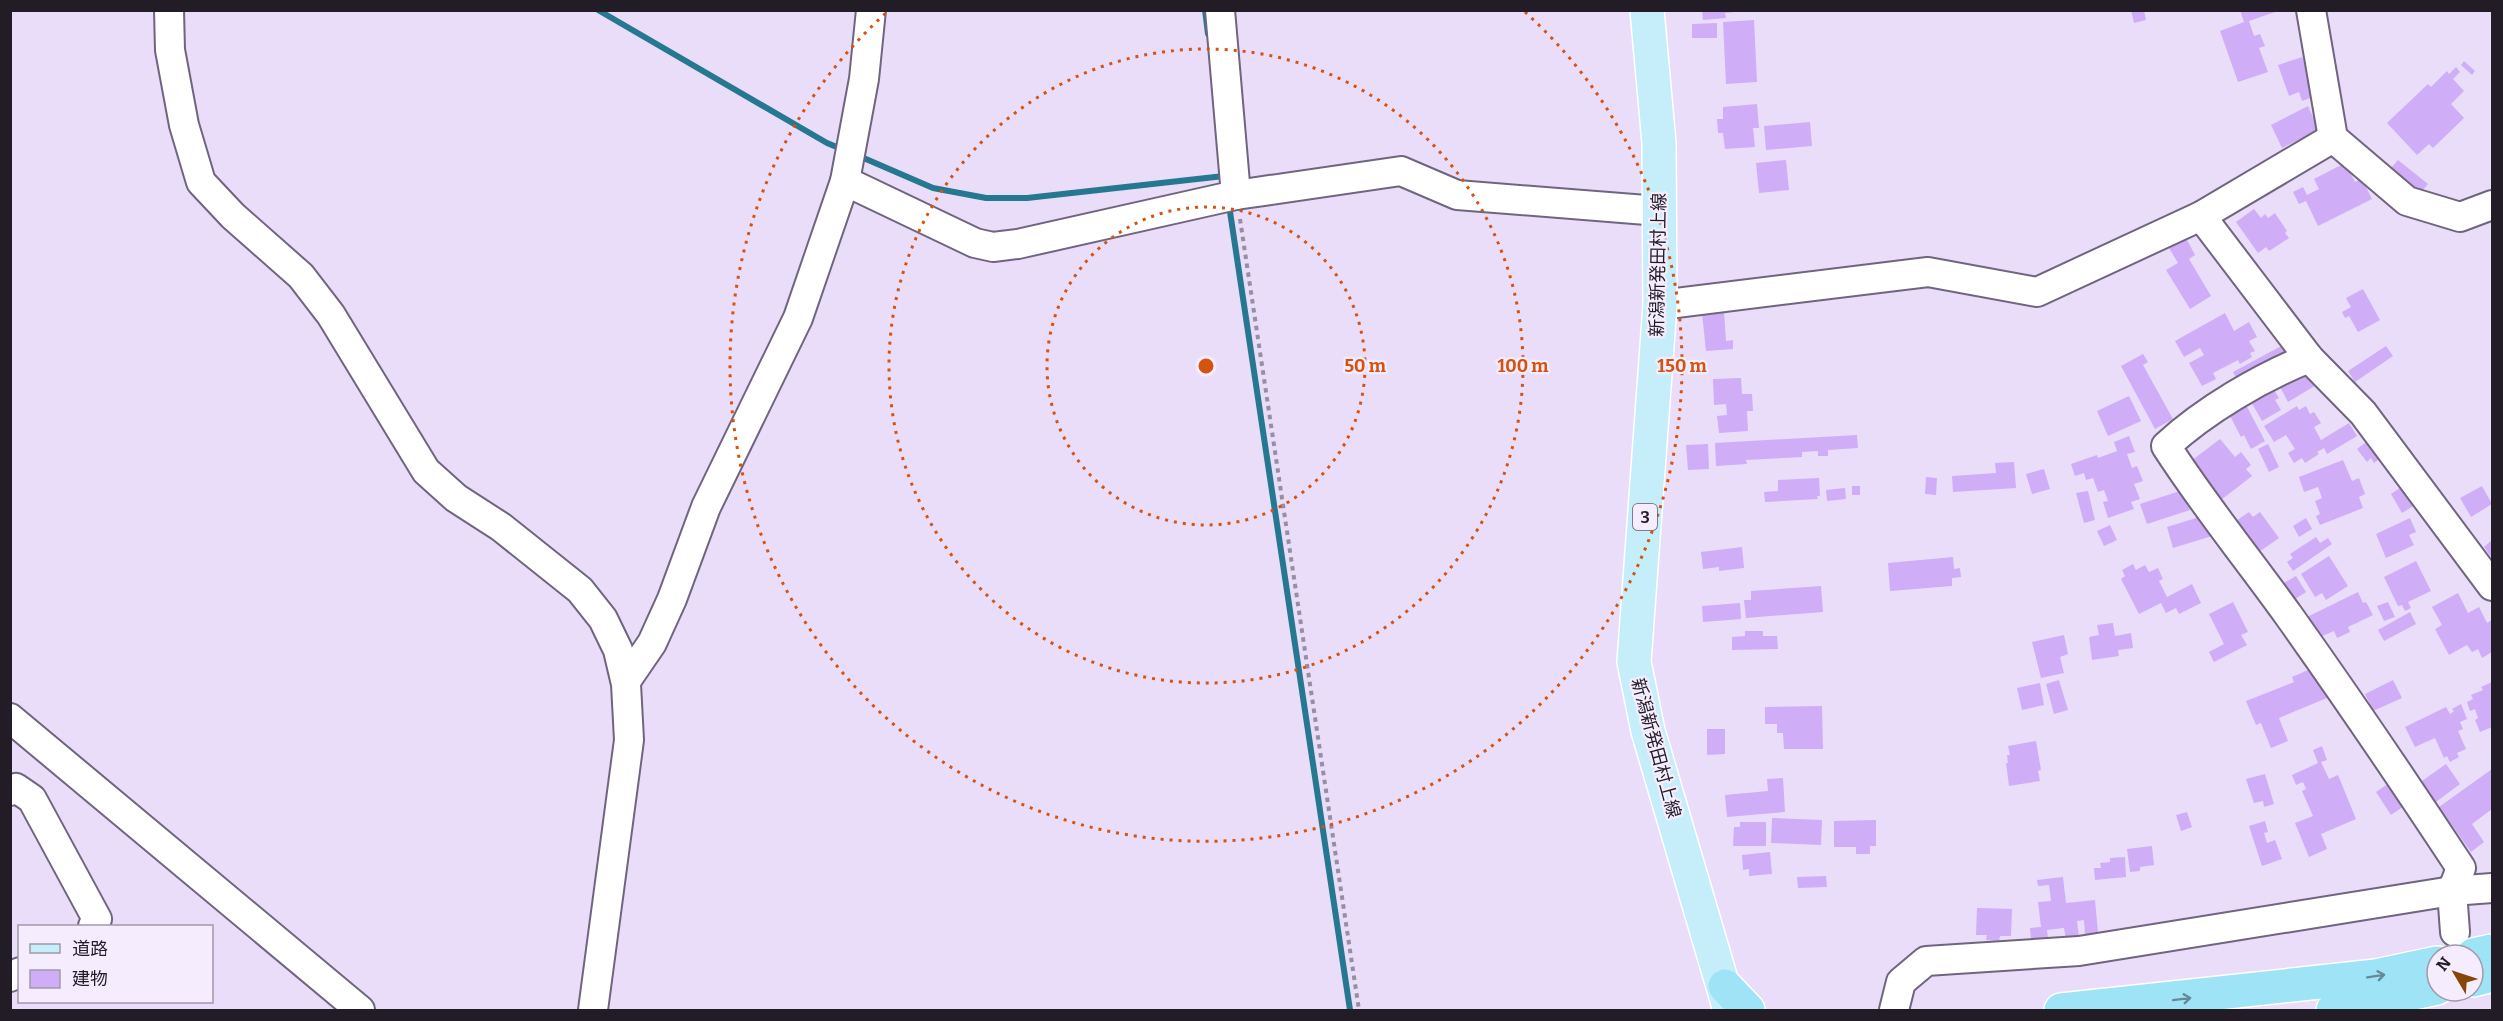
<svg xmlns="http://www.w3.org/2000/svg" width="2503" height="1021" font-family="Bitter,'Noto Sans JP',serif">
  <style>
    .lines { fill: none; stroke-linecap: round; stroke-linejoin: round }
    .stream { stroke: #257890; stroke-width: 6 }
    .building { fill: #d0adf7 }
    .minor-casing { stroke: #70657e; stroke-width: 32 }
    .major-casing { stroke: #fff; stroke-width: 36 }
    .highway-casing { stroke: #fff; stroke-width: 36 }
    .path { stroke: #978ea3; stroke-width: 4; stroke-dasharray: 4.5 4.5; stroke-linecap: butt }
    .minor { stroke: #fff; stroke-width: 28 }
    .major { stroke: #c5eefa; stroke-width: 33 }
    .highway { stroke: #9ee3f6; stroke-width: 33 }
    .oneway { stroke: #668998 }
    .ring { fill: none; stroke: #d4530f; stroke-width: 3; stroke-dasharray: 3 6 }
    .labels { text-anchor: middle; stroke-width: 4.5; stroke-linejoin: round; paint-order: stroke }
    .shield { fill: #f5edfe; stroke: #615b67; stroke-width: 1.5 }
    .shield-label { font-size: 16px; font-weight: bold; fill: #211c26 }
    .street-label { font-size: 18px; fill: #211c26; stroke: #f5edfe }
    .centre { fill: #d4530f; stroke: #f5edfe; stroke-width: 3 }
    .ring-label { font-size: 18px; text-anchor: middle; font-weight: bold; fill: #d4530f; stroke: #f5edfe; stroke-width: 4.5; stroke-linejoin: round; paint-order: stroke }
  </style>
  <rect width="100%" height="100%" fill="#eaddfa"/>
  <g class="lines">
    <g class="stream">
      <polyline points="598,10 827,143 844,150"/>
      <polyline points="1205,10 1208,34"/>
      <polyline points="859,156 933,188 986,198 1027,198 1224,176"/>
      <polyline points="1229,205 1350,1010"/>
    </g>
  </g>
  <g class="building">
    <polygon points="1702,10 1735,10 1735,12 1725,13 1726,18 1703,20"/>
    <polygon points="2131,10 2144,10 2146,20 2134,23"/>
    <polygon points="2240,10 2278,11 2249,21 2254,36 2260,34 2265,46 2259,48 2268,72 2238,82 2220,31 2244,22"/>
    <polygon points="1754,20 1757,82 1726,84 1723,22"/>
    <polygon points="1717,23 1717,38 1692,38 1692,24"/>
    <polygon points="2302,57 2316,96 2302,101 2299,92 2289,96 2278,65"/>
    <polygon points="2464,61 2475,71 2472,75 2461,65"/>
    <polygon points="2456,67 2460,72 2453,79 2464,91 2451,104 2464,118 2433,148 2429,144 2417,155 2387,123 2428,84 2431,87 2447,71 2449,74"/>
    <polygon points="1757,104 1759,128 1753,128 1755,147 1725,149 1723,133 1718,133 1717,119 1723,119 1723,107"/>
    <polygon points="2308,106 2319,130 2282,148 2271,125"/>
    <polygon points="1810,122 1812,146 1766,150 1764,126"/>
    <polygon points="1786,160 1789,190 1759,193 1756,163"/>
    <polygon points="2398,160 2428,184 2421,192 2391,168"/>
    <polygon points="2345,163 2355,182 2362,179 2372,199 2318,226 2306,201 2299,204 2293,192 2303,187 2307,195 2319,189 2314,179"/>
    <polygon points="2254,209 2261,218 2265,214 2268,218 2275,213 2287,231 2285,233 2289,238 2269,251 2266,247 2258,253 2236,222"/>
    <polygon points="2186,238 2195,255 2189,259 2211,296 2190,309 2166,270 2178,263 2169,248"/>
    <polygon points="2363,289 2380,320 2358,332 2349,316 2345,318 2342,312 2351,307 2346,298"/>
    <polygon points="1724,311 1726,341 1733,340 1733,349 1706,351 1702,313"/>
    <polygon points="2225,313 2234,331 2249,322 2257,337 2249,341 2255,351 2250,353 2252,357 2240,364 2238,360 2213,373 2216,379 2202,386 2189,363 2204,355 2200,348 2184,357 2175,341"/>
    <polygon points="2285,344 2289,353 2237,380 2233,372"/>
    <polygon points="2386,346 2393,356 2355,382 2348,371"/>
    <polygon points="2143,354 2148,362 2143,365 2173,419 2155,429 2121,366"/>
    <polygon points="2308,366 2318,384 2288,402 2278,383"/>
    <polygon points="1741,378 1742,394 1752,394 1753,411 1747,411 1748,431 1719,433 1717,416 1727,415 1726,404 1714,405 1713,379"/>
    <polygon points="2272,387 2279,398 2275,400 2281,410 2262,421 2250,400"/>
    <polygon points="2129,396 2141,421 2108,436 2097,411"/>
    <polygon points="2245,403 2265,441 2251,449 2244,435 2241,437 2228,412"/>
    <polygon points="2297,406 2299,410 2306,406 2310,414 2314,412 2321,423 2314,427 2321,440 2349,423 2357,436 2327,454 2324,448 2317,452 2319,454 2305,463 2302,458 2294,463 2288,453 2295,449 2286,435 2274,442 2264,426"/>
    <polygon points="1857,435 1858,448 1828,450 1828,456 1818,456 1818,451 1802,452 1802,457 1746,460 1747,464 1716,466 1715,443"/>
    <polygon points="2129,436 2135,452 2127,454 2132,468 2137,466 2143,481 2134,484 2140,499 2131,502 2134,509 2108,518 2103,502 2108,501 2104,490 2098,492 2093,478 2086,480 2084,473 2075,476 2071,464 2097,455 2098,458 2117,451 2114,442"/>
    <polygon points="2374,436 2383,456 2374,463 2371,458 2367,462 2357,449"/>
    <polygon points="2220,439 2235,457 2241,452 2251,465 2246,469 2252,476 2221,500 2191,461"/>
    <polygon points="1708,444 1709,469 1688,470 1686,445"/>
    <polygon points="2268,444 2279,467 2269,472 2258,449"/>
    <polygon points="2343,460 2352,481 2359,478 2365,494 2359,497 2363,508 2320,525 2316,516 2320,514 2315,501 2322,498 2318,487 2304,492 2299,477"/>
    <polygon points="2014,462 2016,488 1953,492 1952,476 1996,473 1995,463"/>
    <polygon points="2044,469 2050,489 2032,494 2026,474"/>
    <polygon points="1926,477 1937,478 1936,495 1925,494"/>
    <polygon points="1819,478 1820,496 1817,496 1818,499 1765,502 1764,492 1778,491 1778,480"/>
    <polygon points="2406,484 2418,503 2402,513 2391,494"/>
    <rect x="1852" y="486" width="8" height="9"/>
    <polygon points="2482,486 2492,504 2471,517 2460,498"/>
    <polygon points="1845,488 1846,499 1827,501 1826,490"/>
    <polygon points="2183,490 2190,510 2147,524 2140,504"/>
    <polygon points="2088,491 2095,520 2084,523 2076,493"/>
    <polygon points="2249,512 2253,517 2260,512 2279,538 2259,552 2236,521"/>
    <polygon points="2206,515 2212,536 2173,548 2167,527"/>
    <polygon points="2306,518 2312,529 2299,537 2293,526"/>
    <polygon points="2410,518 2416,532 2409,535 2414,545 2386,558 2376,534"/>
    <polygon points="2110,525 2117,540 2104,546 2097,531"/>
    <polygon points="2316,537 2320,543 2328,538 2332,544 2293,571 2287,562 2293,558 2290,554"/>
    <polygon points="2492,540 2492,558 2484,547"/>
    <polygon points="1742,547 1744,568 1719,571 1719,567 1703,569 1701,552"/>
    <polygon points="2329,556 2348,586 2326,600 2322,593 2315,597 2301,574"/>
    <polygon points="1953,557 1954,569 1960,568 1961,577 1952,578 1952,586 1890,591 1888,563"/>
    <polygon points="2416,561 2431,591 2408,602 2411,608 2405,611 2402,605 2398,606 2384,577"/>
    <polygon points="2133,564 2136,570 2145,565 2149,572 2158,568 2163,579 2159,581 2167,597 2192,584 2201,603 2179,614 2176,608 2166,613 2161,603 2139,614 2121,579 2125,576 2122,570"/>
    <polygon points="2296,576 2306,592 2292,601 2282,584"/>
    <polygon points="1821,586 1823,612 1746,618 1744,600 1751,600 1751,591"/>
    <polygon points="2358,592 2363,603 2366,602 2373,615 2348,627 2350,632 2337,638 2334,631 2318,638 2307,617"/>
    <polygon points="2458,593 2468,613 2479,607 2487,623 2492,620 2492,652 2482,658 2478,649 2472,652 2467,645 2449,655 2435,629 2442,625 2432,607"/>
    <polygon points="2233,602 2248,632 2241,635 2247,645 2214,662 2209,652 2224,644 2209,614"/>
    <polygon points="2388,602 2395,617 2384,621 2377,606"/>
    <polygon points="1740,603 1741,619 1703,622 1702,606"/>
    <polygon points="2410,612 2416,624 2384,641 2378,630"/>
    <polygon points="2113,623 2115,636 2131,633 2133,648 2118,650 2119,656 2092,660 2089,637 2099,635 2097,625"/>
    <polygon points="1745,631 1763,631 1763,636 1777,636 1778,649 1732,650 1732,637 1745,636"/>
    <polygon points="2064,635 2068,654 2060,657 2064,673 2041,678 2032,642"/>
    <polygon points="2315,667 2327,698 2279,718 2288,741 2271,748 2261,723 2256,725 2246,701 2294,682 2292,677"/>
    <polygon points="2059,680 2068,710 2054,714 2046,684"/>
    <polygon points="2393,680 2402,698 2373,711 2365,694"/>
    <polygon points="2492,682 2492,727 2480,732 2475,720 2478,718 2475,709 2470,711 2467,702 2473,699 2471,695 2483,690 2481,687"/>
    <polygon points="2040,683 2044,705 2022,710 2017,688"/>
    <polygon points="2461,704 2467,719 2460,722 2463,729 2458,731 2466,749 2457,753 2459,757 2450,762 2447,756 2444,758 2435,738 2415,747 2405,727 2446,707 2450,714 2454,711 2452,709"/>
    <polygon points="1822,706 1823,749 1784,749 1783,733 1777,733 1777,724 1765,724 1765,707"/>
    <polygon points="1707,729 1725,729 1725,754 1707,755"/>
    <polygon points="2036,741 2041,770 2038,771 2040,781 2009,786 2006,763 2008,763 2007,755 2010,755 2008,746"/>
    <polygon points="2322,746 2327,760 2321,762 2329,779 2338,775 2356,819 2321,834 2327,849 2309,857 2295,823 2313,816 2302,791 2306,789 2303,782 2296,785 2292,775 2318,763 2313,750"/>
    <polygon points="2446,764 2460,784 2432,805 2422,791 2426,788 2422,781"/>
    <polygon points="2492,769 2492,809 2472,824 2484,842 2471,852 2439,807"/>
    <polygon points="2265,774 2274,804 2264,807 2263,801 2254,803 2246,779"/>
    <polygon points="1783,778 1785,812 1727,817 1725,795 1768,791 1767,779"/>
    <polygon points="2392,781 2407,804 2391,815 2376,792"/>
    <polygon points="2187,812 2192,827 2181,831 2176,815"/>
    <polygon points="1772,818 1822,820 1821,845 1771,843"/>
    <polygon points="1876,820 1876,846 1870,846 1870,854 1856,854 1856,847 1834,847 1834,821"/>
    <polygon points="2265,821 2268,832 2264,833 2267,843 2275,840 2282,859 2262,866 2249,826"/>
    <polygon points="1740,822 1766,822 1766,846 1733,846 1734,827 1740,827"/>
    <polygon points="2152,846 2154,865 2140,867 2140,871 2130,872 2127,849"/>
    <polygon points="1770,852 1772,874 1749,876 1749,869 1743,870 1742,855"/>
    <polygon points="2125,857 2126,877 2095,880 2094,868 2101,868 2100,863 2110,862 2110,858"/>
    <polygon points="1826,876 1827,887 1798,888 1797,877"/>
    <polygon points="2063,877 2066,903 2095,900 2098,933 2085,935 2084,920 2077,921 2079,937 2066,939 2064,928 2047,930 2048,938 2031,940 2030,928 2041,927 2038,902 2051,901 2049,885 2038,886 2037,880"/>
    <polygon points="1977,908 2012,909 2011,936 2000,936 1999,941 1986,940 1987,935 1976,935"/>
  </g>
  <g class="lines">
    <g class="minor-casing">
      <g id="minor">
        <polyline points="169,10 170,50 184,125 201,182 233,216 301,276 331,315 426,471 456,498 501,527 580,590 603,619 618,650 626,684 629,740 593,1010"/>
        <polyline points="1220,10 1236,195"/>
        <polyline points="2311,10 2333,138 2407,201 2460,217 2492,205"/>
        <polyline points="845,181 975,243 993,247 1018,244 1236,195 1401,171 1457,195 1659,211"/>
        <polyline points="2201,216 2309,358 2363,413 2492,586"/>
        <polyline points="1660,305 1928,272 2037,292 2201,216 2333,138"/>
        <path d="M2309,358C2260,378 2205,410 2166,446C2204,505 2248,559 2289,616C2348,699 2405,783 2461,868L2452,891L2455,932"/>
        <polyline points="626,681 652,643 672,599 706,507 798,318 845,181 864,79 871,10"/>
        <polyline points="10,718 360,1010"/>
        <polyline points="10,791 16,788 32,799 97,919 93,926"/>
        <polyline points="10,977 20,972"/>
        <polyline points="1894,1010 1901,982 1926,961 2079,951 2452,891 2492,888"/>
      </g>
    </g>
    <g class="major-casing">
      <polyline id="major" points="1647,10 1659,143 1660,305 1634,662 1648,731 1730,1010"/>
    </g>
    <g class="highway-casing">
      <g id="highway">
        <polyline points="2473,955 2492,951"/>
        <polyline points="2473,980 2492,975"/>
        <polyline points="1725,986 1748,1010"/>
        <polyline points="2061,1010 2376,976 2437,963"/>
        <polyline points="2333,1010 2437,988"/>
      </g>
    </g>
    <polyline class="path" points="1240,219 1359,1010"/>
    <use href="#minor" class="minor"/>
    <use href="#major" class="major"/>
    <use href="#highway" class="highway"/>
  </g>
  <defs><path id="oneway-shaft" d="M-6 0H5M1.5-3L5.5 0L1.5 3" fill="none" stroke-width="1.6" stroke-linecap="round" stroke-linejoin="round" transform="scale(1.5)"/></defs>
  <g class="oneway">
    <use href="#oneway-shaft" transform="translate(2376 976) rotate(-9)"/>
    <use href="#oneway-shaft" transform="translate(2182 999) rotate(-7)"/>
  </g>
  <g class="ring">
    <circle cx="1206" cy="366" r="159"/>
    <circle cx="1206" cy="366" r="317"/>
    <path d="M1525 12A476 476 0 1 1 887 12"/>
  </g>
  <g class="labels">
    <rect class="shield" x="1633" y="504" width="24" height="26" rx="4.5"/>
    <g class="shield-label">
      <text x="1645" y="523">3</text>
    </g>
    <g class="street-label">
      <text transform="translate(1658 265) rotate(-89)" y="6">新潟新発田村上線</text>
      <text transform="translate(1656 748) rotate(75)" y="6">新潟新発田村上線</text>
    </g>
  </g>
  <circle cx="1206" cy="366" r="9" class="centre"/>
  <g class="ring-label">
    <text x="1365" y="372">50 m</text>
    <text x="1523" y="372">100 m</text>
    <text x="1682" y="372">150 m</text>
  </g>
  <rect width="2503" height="1021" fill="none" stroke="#211c26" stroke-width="24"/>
  <rect x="18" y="925" width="195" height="78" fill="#f5edfe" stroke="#a099a8" stroke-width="1.5"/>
  <rect x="30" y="944" width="30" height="9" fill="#c5eefa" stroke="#a099a8" stroke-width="1.5"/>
  <text x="72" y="955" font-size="18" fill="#211c26">道路</text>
  <rect x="30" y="970" width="30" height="18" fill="#d0adf7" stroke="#a099a8" stroke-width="1.5"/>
  <text x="72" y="985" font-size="18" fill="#211c26">建物</text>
  <g transform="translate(2455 973) rotate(309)"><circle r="28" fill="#f5edfe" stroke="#a099a8" stroke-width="1.5"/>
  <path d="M0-4.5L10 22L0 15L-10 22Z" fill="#844804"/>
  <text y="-9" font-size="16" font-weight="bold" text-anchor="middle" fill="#211c26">N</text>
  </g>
</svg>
